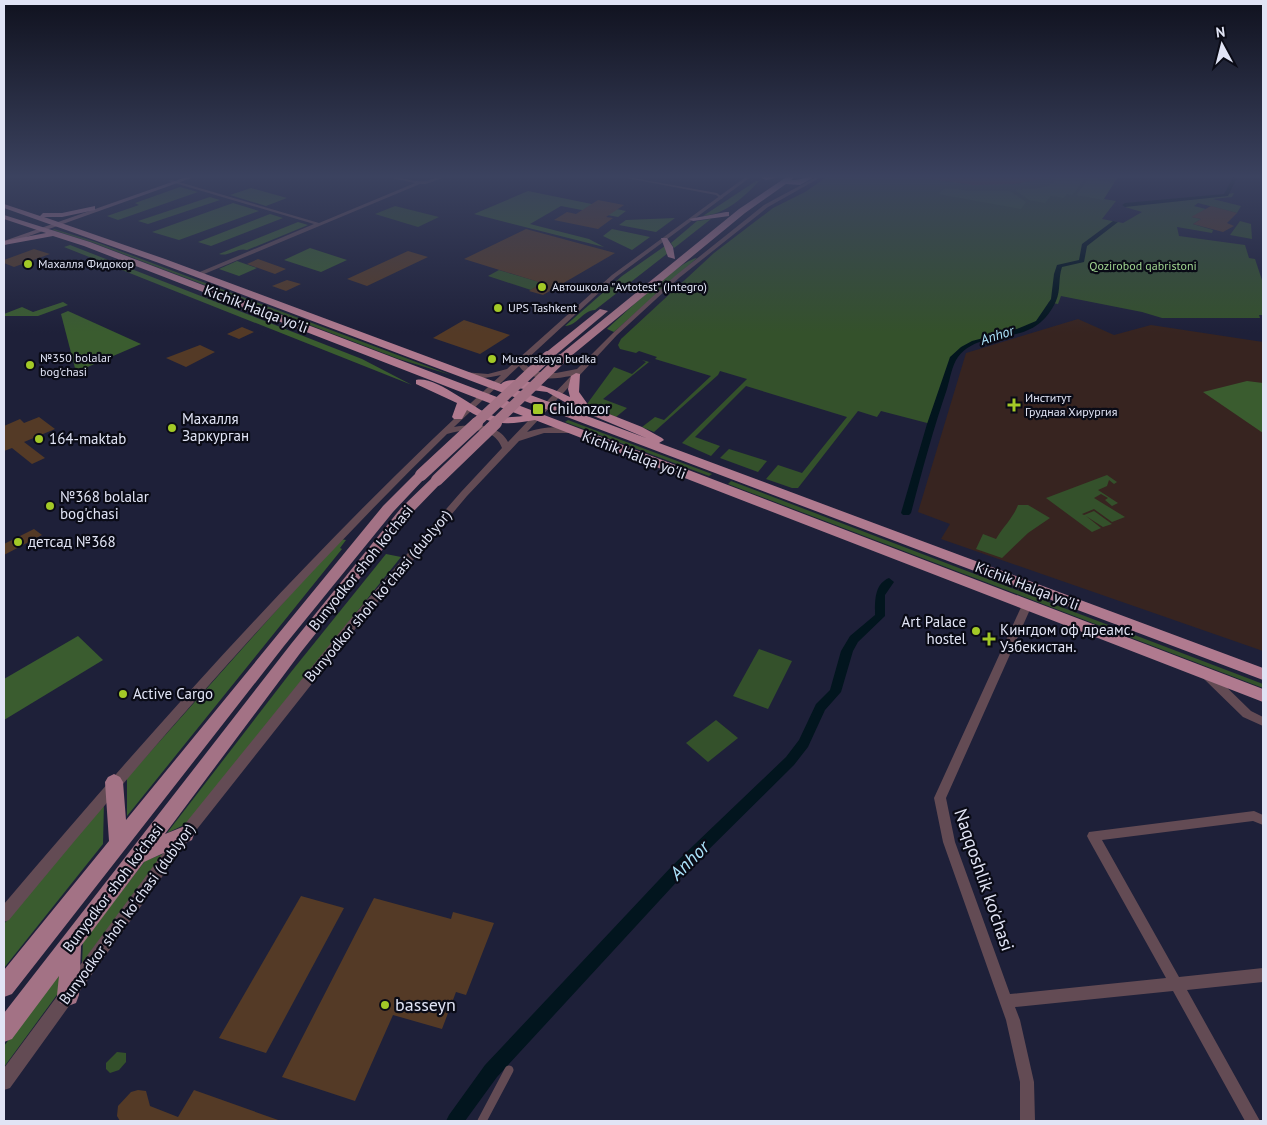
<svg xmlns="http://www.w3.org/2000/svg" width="1267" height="1125" font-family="'PT Sans',sans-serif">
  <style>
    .medical { fill: #372420 }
    .green { fill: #34512b }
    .forest { fill: #3a5c2f }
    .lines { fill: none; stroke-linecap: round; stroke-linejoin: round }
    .canal { fill: #02151e; fill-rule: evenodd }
    .building { fill: #543a26 }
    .pedestrian { stroke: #634b54; stroke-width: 9 }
    .minor { fill: #634b54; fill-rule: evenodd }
    .tertiary { fill: #634b54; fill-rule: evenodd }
    .secondary { fill: #876170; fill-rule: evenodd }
    .primary { fill: #a37285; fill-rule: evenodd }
    .trunk { fill: #b07a8f; fill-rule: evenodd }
    .primary-bridge-far1 { stroke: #a37285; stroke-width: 10 }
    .primary-bridge { stroke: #a37285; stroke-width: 12 }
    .poi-dot { fill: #a3c927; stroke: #0a0b16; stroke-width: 2 }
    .labels { text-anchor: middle; stroke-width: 4.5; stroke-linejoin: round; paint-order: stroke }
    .far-poi-label { font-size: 12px; fill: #e1e4f5; stroke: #0a0b16; text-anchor: start }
    .far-park-label { font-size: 12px; fill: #a0d590; stroke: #0a0b16 }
    .far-water-label { font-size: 14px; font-style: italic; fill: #aae1f9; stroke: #0a0b16 }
    .street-label { font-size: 15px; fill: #e1e4f5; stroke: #0a0b16 }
    .poi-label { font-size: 15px; fill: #e1e4f5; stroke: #0a0b16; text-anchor: start }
    .near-street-label { font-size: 18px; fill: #e1e4f5; stroke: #0a0b16 }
    .near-poi-label { font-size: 18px; fill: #e1e4f5; stroke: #0a0b16; text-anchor: start }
    .near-water-label { font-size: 19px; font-style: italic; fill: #aae1f9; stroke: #0a0b16 }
  </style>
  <rect width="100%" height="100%" fill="#1e2039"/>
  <polygon class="medical" points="1078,319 1114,335 1151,325 1263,342 1263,651 941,539 950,524 918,512 966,353"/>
  <g class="green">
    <polygon points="828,176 1118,176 1104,199 1116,201 1102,219 1123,223 1142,212 1125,207 1128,206 1234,193 1232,197 1213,199 1241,206 1237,213 1198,203 1194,206 1206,209 1192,217 1201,219 1193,224 1213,230 1212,233 1177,227 1179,236 1245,245 1249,258 1255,259 1263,283 1263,315 1259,315 1260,318 1162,318 1142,312 1061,296 1058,304 1048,302 1051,304 1034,324 975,341 959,351 949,368 931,424 881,411 877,417 858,411 798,488 792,488 766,479 778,465 802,473 847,417 746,386 695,437 720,446 711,456 682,443 747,379 720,371 718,375 654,432 642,427 655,417 664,420 711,376 655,359 657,357 639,351 636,353 620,349 618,345 621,339 714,253 773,208 805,192"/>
    <polygon points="395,206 439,217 418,227 375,214"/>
    <polygon points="1240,221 1251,224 1252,239 1230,235"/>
    <polygon points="54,229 96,242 451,375 399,359 94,243 53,230"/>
    <polygon points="499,270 543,283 531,290 488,276"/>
    <polygon points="642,360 653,363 649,362 603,399 627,408 616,417 587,404 614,367 632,374 646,362"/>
    <polygon points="568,420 712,474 709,476 565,422"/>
    <polygon points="729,449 767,461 758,472 720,458"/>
    <polygon points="1107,475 1117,482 1114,484 1109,480 1107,486 1098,490 1118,503 1112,506 1105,500 1108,498 1101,494 1094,498 1125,517 1112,522 1094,509 1082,514 1084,515 1094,511 1112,524 1103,527 1086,516 1101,528 1092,532 1046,498"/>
    <polygon points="731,481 1263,684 1263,688 728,484"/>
    <path d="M1018,505H1028L1050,518L1028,533L1002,558L976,549L983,534L996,539C1003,527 1013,518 1018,505Z"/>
    <polygon points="759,649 792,661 768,709 733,696"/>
    <polygon points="716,720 738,738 708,762 686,743"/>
    <polygon points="117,1052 126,1053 126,1062 119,1070 110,1073 106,1069 106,1063"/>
  </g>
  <g class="forest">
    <path d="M1058,176L1085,177L1073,195L1067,194L1064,198L1051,196L1045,203L1029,200L1015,190C1028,189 1053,190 1058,176Z"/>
    <polygon points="1089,178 1114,183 1103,200 1076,195"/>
    <path d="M756,181H759C744,197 726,214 703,216Z"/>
    <polygon points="180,187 198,192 118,220 107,216 139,205 135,203"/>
    <polygon points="251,188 287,198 266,206 230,195"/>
    <polygon points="945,188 971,191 1010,191 1026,202 1021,209 938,194"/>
    <polygon points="528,191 626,211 618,217 561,206 530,224 589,239 604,247 474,214"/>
    <polygon points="210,197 220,200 148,224 138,221"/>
    <polygon points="233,203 259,211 179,240 152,232"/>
    <polygon points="270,214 283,218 211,246 198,242"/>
    <polygon points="675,218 656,232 619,225 626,220"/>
    <polygon points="711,219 678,245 674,248 671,243 697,221"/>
    <path d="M298,222L308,225L247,250C237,247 229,257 219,254Z"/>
    <polygon points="612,229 650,237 632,250 603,236"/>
    <polygon points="70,245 362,359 412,385 64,247"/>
    <path d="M665,246L668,253L595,310C583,310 577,326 565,326L622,276Z"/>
    <polygon points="310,248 347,260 321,272 284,260"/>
    <path d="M697,258L614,332L607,329C623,315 680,260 697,258Z"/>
    <polygon points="237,261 257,268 239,276 219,269"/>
    <polygon points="63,302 68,305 38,316 4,316 4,314 22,307 33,312"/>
    <polygon points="68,311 141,344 76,372 61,314"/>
    <polygon points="1247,381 1263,383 1263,433 1203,392"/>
    <polygon points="340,539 346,540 340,548 342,549 127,816 127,778"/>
    <polygon points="386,554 401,557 186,824 167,833 291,672"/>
    <polygon points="78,636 103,660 4,720 4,679"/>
    <polygon points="104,801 103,844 4,968 4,924"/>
    <polygon points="165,853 82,963 83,942 145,861"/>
    <polygon points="62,969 59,992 4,1067 4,1046"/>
  </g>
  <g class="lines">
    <g class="canal">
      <polygon points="1234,176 1238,176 1228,196 1125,207 1122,205 1125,203 1224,194"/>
      <path d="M1113,221L1118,222L1087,246L1084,262L1062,267C1058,278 1061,290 1056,301C1033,352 984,324 958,357C952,365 950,379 947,389C933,430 922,471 911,513L909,515H903L901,513L927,424L950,357L961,347L972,341L1017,329L1036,321L1051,299L1054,274L1057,265L1079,260L1082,244Z"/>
      <path d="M889,578L894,582L885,595V616L858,642L853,651L841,692L825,710L808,747L794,765L683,875L497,1077L465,1121H446L449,1115L485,1065L673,865L786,757L799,740L816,704L830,690L841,651L850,636L875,615C875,602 874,584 889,578Z"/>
    </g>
  </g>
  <g class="building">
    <polygon points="930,176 1041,176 1041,179 1014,184 974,185 930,179"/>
    <polygon points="598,200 624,205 606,217 613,218 598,229 554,220 567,212 576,214"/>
    <polygon points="1211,206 1237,213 1227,223 1234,226 1223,232 1193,224 1201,219 1191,217"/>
    <polygon points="526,229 615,253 543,295 529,291 542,283 464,259"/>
    <polygon points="34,249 50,254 14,267 4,263 4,260"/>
    <polygon points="408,251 428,257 367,286 347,279"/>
    <polygon points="258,259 286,269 275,274 247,264"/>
    <polygon points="287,280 301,284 286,291 272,286"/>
    <polygon points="464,320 510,335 480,354 433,338"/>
    <polygon points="242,327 254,332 239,339 227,334"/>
    <polygon points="200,345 215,352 186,367 166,358"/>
    <polygon points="39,417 55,429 24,442 45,458 32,464 12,448 4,451 4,426 20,419 24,423"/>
    <polygon points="34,529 42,535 4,555 4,544"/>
    <polygon points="301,896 344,908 266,1053 219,1038"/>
    <polygon points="374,898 451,919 453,912 494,923 466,995 456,992 442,1029 393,1015 355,1101 282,1077"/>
    <polygon points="138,1090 146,1091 150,1106 178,1117 194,1090 281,1121 120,1121 117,1116 118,1106 131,1092"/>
  </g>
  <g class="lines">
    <polyline class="pedestrian" points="482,1121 509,1070"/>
    <g class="minor">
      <path d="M382,176C396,174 411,183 425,181C433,180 440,175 448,176L426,184H420L197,277L194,275L195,274L314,224L168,181L172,180L319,223L415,183Z"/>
      <polygon points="616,176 622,176 717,193 723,198 721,199 716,195"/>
      <polygon points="1027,602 1030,603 1032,605 946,798 955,842 1010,994 1166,978 1089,840 1087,836 1089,832 1254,811 1263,815 1263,825 1253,821 1102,840 1179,977 1263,968 1263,982 1187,990 1260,1121 1245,1121 1173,991 1015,1007 1020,1020 1034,1082 1035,1121 1020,1121 1020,1082 1006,1020 943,842 934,798 1022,605 1024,603"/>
      <polygon points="1208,672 1212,673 1251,711 1263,717 1263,726 1243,717 1204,679 1203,676 1204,673"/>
    </g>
    <path class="tertiary" d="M747,176H752L616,277L525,361L527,366L539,372L556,373L577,369L613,333L675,276L764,205L818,176H823L768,207L679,278L617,335L527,432C542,427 557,426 573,429V433H544L519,441L467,496L356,628L190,838L10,1088L4,1090V1068L180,830L348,622L461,492L502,448C494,426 466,428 447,434C291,587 148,751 9,920L4,922V904C161,719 322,539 501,375C489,378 473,380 462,374L463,372L488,374L507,369L612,275ZM519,366C529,382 555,379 571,376L508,442C498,423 472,424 454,427Z"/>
    <polygon class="secondary" points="189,176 197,176 4,245 4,241"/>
    <g class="primary">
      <polygon points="757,176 779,176 780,177 766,180"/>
      <path d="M788,176H795L791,180C801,181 807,175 816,176L800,185L786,184L745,213L565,361H557V357L739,209Z"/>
      <polygon points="726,212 729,212 729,216 693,221 689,219"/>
      <polygon points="661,238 667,238 673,247 675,259 668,257"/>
      <polygon points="600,309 608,311 552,358 544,358 544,354"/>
      <polygon points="421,471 425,472 427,475 425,478 393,512 284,646 12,994 4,997 4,970 109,841 105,782 108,777 114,774 120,777 123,782 126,820 383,506 417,472"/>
      <polygon points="437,476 443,480 441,483 411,514 301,652 165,834 185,826 192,828 194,834 192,840 144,862 81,946 79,995 76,1003 68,1006 60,1003 57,995 59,976 12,1039 4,1042 4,1013 291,644 401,508 433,477"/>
    </g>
    <g class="trunk">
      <path d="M4,204L40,216L43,213H62L95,206V210L62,217H44L165,259L501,384C513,372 557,390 570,397L568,389L571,376L576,373L580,374L579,392L589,406L642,427L662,438L664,440L659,443L1263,668V680L159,263L4,208ZM509,387L547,392L577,409L646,438Z"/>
      <path d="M4,215L90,242L1263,689V702L535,420C505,425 493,426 467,410L462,419H454L452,417L457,403L416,384V380C435,375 474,409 491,415C501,419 513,417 523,416L84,246L53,236L4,245V241L46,233L4,219Z"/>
    </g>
    <g class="primary-bridge-far1">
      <polyline points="475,424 548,356"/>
      <polyline points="494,424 561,359"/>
    </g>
    <g class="primary-bridge">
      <polyline points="421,475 477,423"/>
      <polyline points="437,480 496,423"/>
    </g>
  </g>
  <linearGradient id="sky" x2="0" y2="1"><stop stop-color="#10121f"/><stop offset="0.53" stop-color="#3b425f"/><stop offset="1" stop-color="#3b425f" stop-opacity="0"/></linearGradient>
  <rect width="1267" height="333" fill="url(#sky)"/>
  <g class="poi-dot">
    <circle cx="28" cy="264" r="5"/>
    <circle cx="542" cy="287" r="5"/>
    <circle cx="498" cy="308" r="5"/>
    <circle cx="492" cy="359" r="5"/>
    <circle cx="30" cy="365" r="5"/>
    <path d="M1011.5 397.5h5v5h5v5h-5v5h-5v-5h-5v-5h5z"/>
    <rect x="532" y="403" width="12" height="12" rx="2.5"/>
    <circle cx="172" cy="428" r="5"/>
    <circle cx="39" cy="439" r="5"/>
    <circle cx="50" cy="506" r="5"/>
    <circle cx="18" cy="542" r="5"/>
    <circle cx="976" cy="631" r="5"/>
    <path d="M986.5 631.5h5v5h5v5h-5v5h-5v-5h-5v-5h5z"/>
    <circle cx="123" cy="694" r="5"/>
    <circle cx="385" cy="1005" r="5"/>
  </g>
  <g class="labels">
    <g class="far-poi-label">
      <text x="38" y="268">Махалля Фидокор</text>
      <text x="552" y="291">Автошкола "Avtotest" (Integro)</text>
      <text x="508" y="312">UPS Tashkent</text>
      <text x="40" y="362">№350 bolalar<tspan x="40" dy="14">bog'chasi</tspan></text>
      <text x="502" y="363">Musorskaya budka</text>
      <text x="1025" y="402">Институт<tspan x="1025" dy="14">Грудная Хирургия</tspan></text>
    </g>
    <g class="far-park-label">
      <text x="1143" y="270">Qozirobod qabristoni</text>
    </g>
    <g class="far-water-label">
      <text transform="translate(997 335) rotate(-18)" y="5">Anhor</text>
    </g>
    <g class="street-label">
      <text transform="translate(256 309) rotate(21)" y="5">Kichik Halqa yo'li</text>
      <text transform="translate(634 455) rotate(21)" y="5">Kichik Halqa yo'li</text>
      <text transform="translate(361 568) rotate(-51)" y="5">Bunyodkor shoh ko'chasi</text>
      <text transform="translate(1027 586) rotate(21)" y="5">Kichik Halqa yo'li</text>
      <text transform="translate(378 596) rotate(-50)" y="5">Bunyodkor shoh koʻchasi (dublyor)</text>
      <text transform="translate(113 888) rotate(-53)" y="5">Bunyodkor shoh ko'chasi</text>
      <text transform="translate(127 914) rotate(-54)" y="5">Bunyodkor shoh koʻchasi (dublyor)</text>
    </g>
    <g class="poi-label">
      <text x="549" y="414">Chilonzor</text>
      <text x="182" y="424">Махалля<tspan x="182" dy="17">Заркурган</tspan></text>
      <text x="49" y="444">164-maktab</text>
      <text x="60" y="502">№368 bolalar<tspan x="60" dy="17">bog'chasi</tspan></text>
      <text x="28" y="547">детсад №368</text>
      <text x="966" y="627" text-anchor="end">Art Palace<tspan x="966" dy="17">hostel</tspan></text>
      <text x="1000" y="635">Кингдом оф дреамс.<tspan x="1000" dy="17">Узбекистан.</tspan></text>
      <text x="133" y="699">Active Cargo</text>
    </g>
    <g class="near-street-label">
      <text transform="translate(984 880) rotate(71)" y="6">Naqqoshlik ko'chasi</text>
    </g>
    <g class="near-poi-label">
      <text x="395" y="1011">basseyn</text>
    </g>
    <g class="near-water-label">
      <text transform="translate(689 860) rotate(-45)" y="7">Anhor</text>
    </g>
  </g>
  <rect width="1267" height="1125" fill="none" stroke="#e1e4f5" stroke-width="10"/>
  <g transform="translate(1222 45) rotate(353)" stroke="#0a0b16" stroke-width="4" paint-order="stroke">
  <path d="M0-4L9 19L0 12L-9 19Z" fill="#e1e4f5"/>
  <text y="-8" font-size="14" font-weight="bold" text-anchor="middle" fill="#e1e4f5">N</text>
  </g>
</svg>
